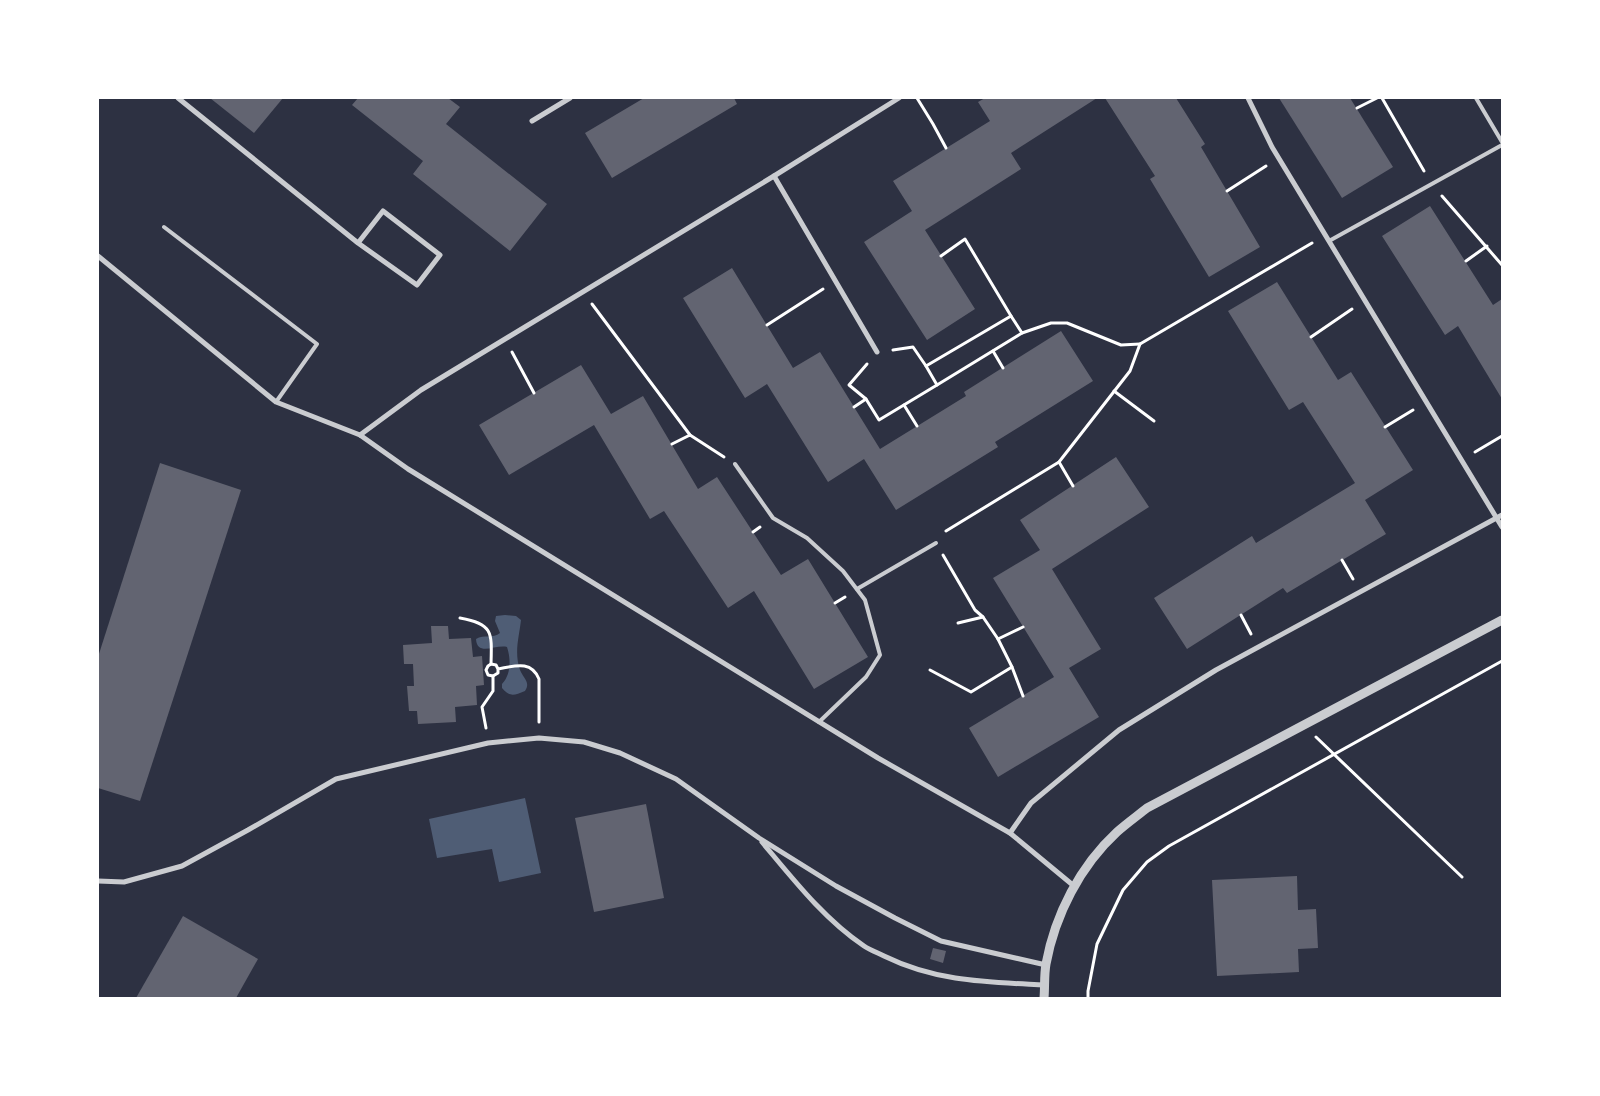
<svg xmlns="http://www.w3.org/2000/svg" width="1600" height="1096" font-family="'PT Serif',serif">
  <style>
    .water { fill: #4f5d75 }
    .building { fill: #626471 }
    .lines { fill: none; stroke-linecap: round; stroke-linejoin: round }
    .path { stroke: #fff; stroke-width: 3 }
    .service { stroke: #caccd0; stroke-width: 4 }
    .minor { stroke: #caccd0; stroke-width: 5 }
    .tertiary { stroke: #caccd0; stroke-width: 9 }
  </style>
  <rect width="100%" height="100%" fill="#2d3142"/>
  <g class="water">
    <path d="M505,615L516,616L521,620C519,638 514,652 520,670C523,678 531,682 525,691C514,695 511,698 502,688V684C511,675 511,659 507,647C496,644 477,657 476,639C484,634 493,639 500,633L495,621L496,616Z"/>
    <polygon points="525,798 541,873 499,882 492,849 437,858 429,819"/>
  </g>
  <g class="building">
    <polygon points="210,98 283,98 254,133"/>
    <polygon points="358,98 448,98 460,107 446,124 547,204 510,251 413,174 423,161 352,105"/>
    <polygon points="644,98 734,98 737,104 612,178 585,133"/>
    <polygon points="985,98 1097,98 1011,153 1021,169 925,230 975,309 927,340 864,242 912,211 893,181 990,121 978,102"/>
    <polygon points="1105,98 1176,98 1205,144 1201,147 1260,247 1209,277 1150,179 1155,176"/>
    <polygon points="1279,98 1350,98 1393,167 1342,198"/>
    <polygon points="1430,206 1493,305 1502,299 1502,399 1458,326 1445,335 1382,236"/>
    <polygon points="732,268 793,368 820,352 880,449 966,396 964,392 1061,331 1093,381 995,442 998,447 896,510 864,459 828,482 767,384 745,398 683,298"/>
    <polygon points="1277,282 1338,380 1351,372 1413,470 1365,500 1386,534 1287,593 1283,588 1187,649 1154,598 1252,536 1256,543 1355,483 1303,402 1289,410 1228,311"/>
    <polygon points="581,365 611,414 643,396 698,489 717,477 781,575 808,559 868,657 814,689 754,591 728,608 664,511 650,519 594,425 509,475 479,425"/>
    <polygon points="1116,457 1149,507 1052,569 1101,649 1069,668 1099,717 998,777 969,728 1054,677 993,578 1040,550 1020,520"/>
    <polygon points="160,463 241,490 140,801 98,788 98,657"/>
    <polygon points="431,626 448,626 449,639 471,638 473,657 482,656 484,685 476,686 477,705 455,707 456,722 418,724 417,711 409,711 407,686 414,686 413,664 404,664 403,645 432,643"/>
    <polygon points="646,804 664,898 594,912 575,818"/>
    <polygon points="1297,876 1298,910 1316,909 1318,948 1298,949 1299,972 1217,976 1212,880"/>
    <polygon points="183,916 258,959 236,998 136,998"/>
    <polygon points="933,948 946,951 943,963 930,959"/>
  </g>
  <g class="lines">
    <g class="path">
      <polyline points="917,98 933,124 946,148"/>
      <polyline points="1382,98 1424,171"/>
      <polyline points="1357,108 1377,98"/>
      <polyline points="1227,191 1266,166"/>
      <polyline points="1442,196 1502,265"/>
      <polyline points="941,256 965,239 1011,316"/>
      <polyline points="1466,261 1487,246"/>
      <polyline points="592,304 690,435 724,457"/>
      <polyline points="767,325 823,289"/>
      <polyline points="1311,337 1352,309"/>
      <polyline points="893,350 913,347 926,366 1011,316 1022,333 1051,323 1067,323 1121,345 1140,344"/>
      <polyline points="993,351 1003,368"/>
      <polyline points="512,352 534,393"/>
      <polyline points="867,364 849,385 866,399 879,420 937,385"/>
      <polyline points="926,366 937,385 1022,333"/>
      <polyline points="1114,391 1154,421"/>
      <polyline points="904,405 917,426"/>
      <polyline points="854,407 866,399"/>
      <polyline points="1385,427 1413,410"/>
      <polyline points="672,444 690,435"/>
      <polyline points="1475,452 1502,436"/>
      <polyline points="1059,462 1073,486"/>
      <polyline points="946,531 1059,462 1130,371 1140,344 1312,243"/>
      <polyline points="753,532 760,527"/>
      <polyline points="1342,560 1353,579"/>
      <polyline points="835,603 845,597"/>
      <polyline points="1241,615 1251,634"/>
      <path d="M460,618C493,624 492,632 491,664"/>
      <polyline points="958,623 983,617"/>
      <polyline points="998,639 1023,627"/>
      <polyline points="1012,667 1023,696"/>
      <path d="M498,669V673L493,676L488,675L486,670L488,666L491,664L496,665L498,669C515,666 531,660 539,679V722"/>
      <polyline points="930,670 971,692 1012,667 998,639 983,617 975,610 943,555"/>
      <polyline points="486,728 482,707 493,691 493,676"/>
      <polyline points="1316,737 1462,877"/>
      <polyline points="1088,998 1088,991 1097,944 1123,890 1147,862 1169,846 1502,661"/>
    </g>
    <g class="service">
      <polyline points="1476,98 1502,142"/>
      <polyline points="164,227 317,344 276,402"/>
      <polyline points="1329,241 1502,145"/>
      <polyline points="735,464 773,518 807,538 843,571 865,600 880,655 866,677 819,722"/>
      <polyline points="857,589 936,543"/>
    </g>
    <g class="minor">
      <polyline points="178,98 358,243 383,211 440,255 417,285 358,243"/>
      <polyline points="1248,98 1272,147 1502,527"/>
      <polyline points="532,121 570,98"/>
      <polyline points="774,176 877,352"/>
      <polyline points="98,256 276,402 360,435 408,469 878,758 1010,833 1074,886"/>
      <polyline points="360,435 421,390 774,176 899,98"/>
      <polyline points="1010,833 1031,803 1119,730 1216,670 1502,515"/>
      <path d="M762,842C793,879 824,919 864,946C870,950 878,953 884,956C937,982 987,982 1045,985"/>
      <polyline points="98,881 124,882 182,866 248,830 336,779 488,743 539,738 584,742 620,753 676,779 759,838 836,886 895,918 941,941 1046,965"/>
    </g>
    <path class="tertiary" d="M1044,998C1045,987 1044,975 1046,964C1055,915 1080,866 1117,832C1126,824 1137,816 1147,808L1502,620"/>
  </g>
  <rect width="1600" height="1096" fill="none" stroke="#ffffff" stroke-width="198"/>
</svg>
